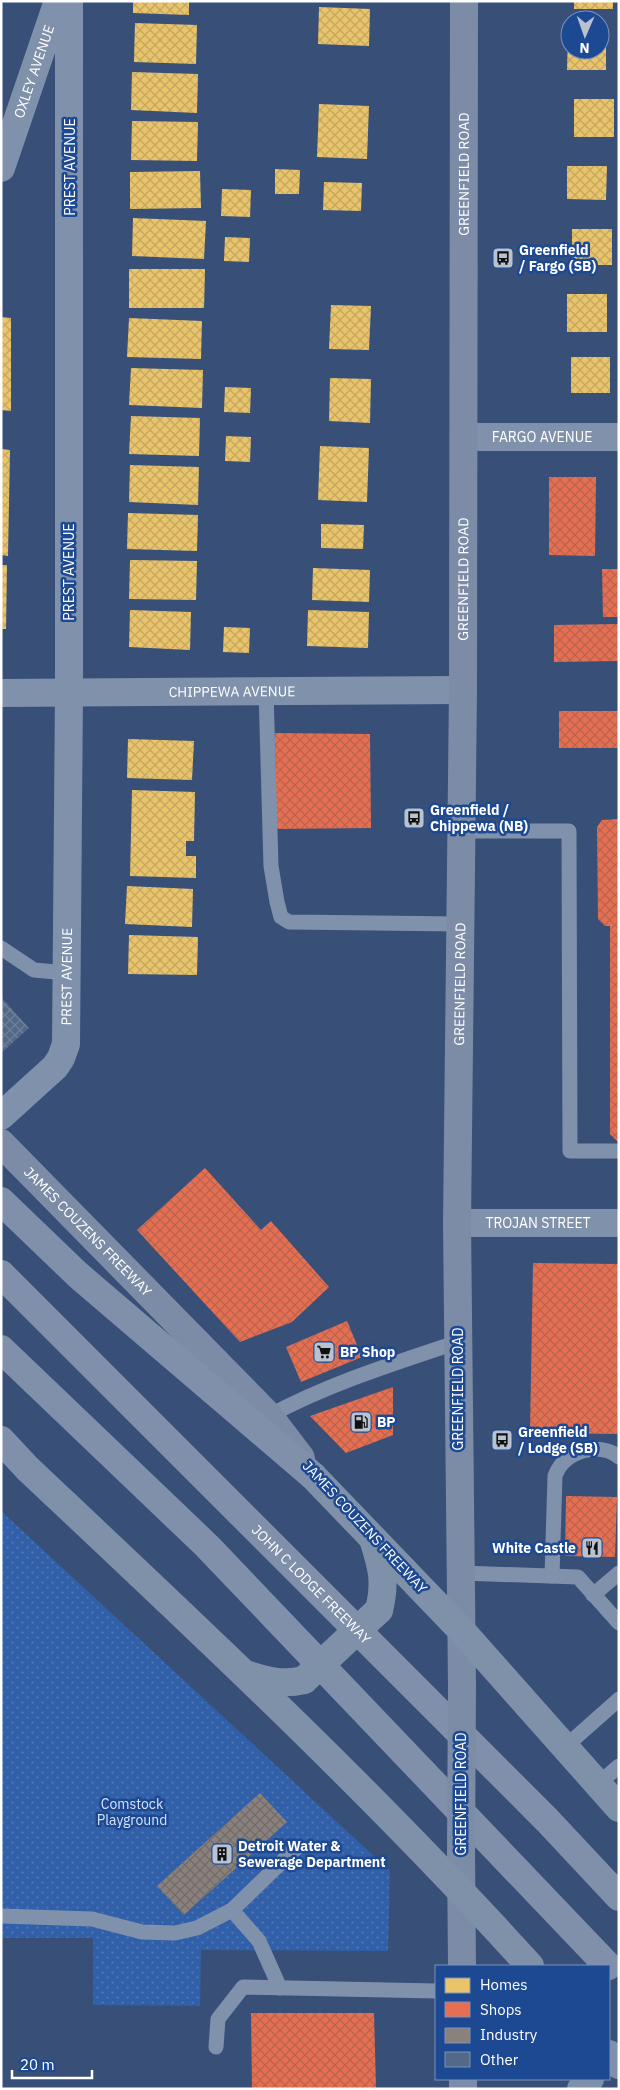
<svg xmlns="http://www.w3.org/2000/svg" width="620" height="2090" font-family="'IBM Plex Sans',sans-serif">
  <style>
    .grass { fill: url(#grass-dots) }
    .homes { fill: url(#homes-cross-hatch) }
    .shops { fill: url(#shops-cross-hatch) }
    .industry { fill: url(#industry-cross-hatch) }
    .building { fill: url(#building-cross-hatch) }
    .lines { fill: none; stroke-linecap: round; stroke-linejoin: round }
    .lane { stroke: #8091ab; stroke-width: 15 }
    .street { stroke: #8091ab; stroke-width: 28 }
    .secondary { stroke: #7c8ca7; stroke-width: 28 }
    .primary { stroke: #7f90a9; stroke-width: 28 }
    .highway { stroke: #8090aa; stroke-width: 28 }
    .secondary-bridge { stroke: #7c8ca7; stroke-width: 28 }
    .primary-bridge { stroke: #7f90a9; stroke-width: 28 }
    .labels { text-anchor: middle; stroke-width: 5; stroke-linejoin: round; paint-order: stroke }
    .street-label { font-size: 14px; fill: #fff; stroke: #1d4993 }
    .poi-label { font-size: 14px; font-weight: bold; fill: #fff; stroke: #1d4993; text-anchor: start }
    .park-label { font-size: 14px; fill: #d5e3fa; stroke: #1d4993 }
  </style>
  <defs>
    <pattern id="grass-dots" width="8" height="8" patternUnits="userSpaceOnUse" patternTransform="scale(1.25)"><rect width="8" height="8" fill="#3160a9"/><path d="M2 2h.1M6 6h.1" fill="none" stroke="#5078b6" stroke-width="1.8" stroke-linecap="round"/></pattern>
    <pattern id="homes-cross-hatch" width="8" height="8" patternUnits="userSpaceOnUse" patternTransform="scale(1.25)"><rect width="8" height="8" fill="#e9c46a"/><path d="M0 0l8 8M0 8l8-8" fill="none" stroke="#c2a662"/></pattern>
    <pattern id="shops-cross-hatch" width="8" height="8" patternUnits="userSpaceOnUse" patternTransform="scale(1.25)"><rect width="8" height="8" fill="#e76f51"/><path d="M0 0l8 8M0 8l8-8" fill="none" stroke="#b86450"/></pattern>
    <pattern id="industry-cross-hatch" width="8" height="8" patternUnits="userSpaceOnUse" patternTransform="scale(1.25)"><rect width="8" height="8" fill="#8a817c"/><path d="M0 0l8 8M0 8l8-8" fill="none" stroke="#716c69"/></pattern>
    <pattern id="building-cross-hatch" width="8" height="8" patternUnits="userSpaceOnUse" patternTransform="scale(1.25)"><rect width="8" height="8" fill="#546887"/><path d="M0 0l8 8M0 8l8-8" fill="none" stroke="#6e7f99"/></pattern>
  </defs>
  <rect width="100%" height="100%" fill="#385078"/>
  <polygon class="grass" points="1,1511 390,1871 388,1951 201,1950 200,2006 93,2005 93,1938 1,1938"/>
  <g class="homes">
    <polygon points="133,1 189,1 189,15 133,13"/>
    <rect x="574" y="1" width="39" height="8"/>
    <polygon points="319,7 370,9 369,46 318,44"/>
    <polygon points="135,23 197,25 196,64 134,62"/>
    <polygon points="568,35 570,35 570,50 600,50 600,35 606,35 606,70 567,70"/>
    <polygon points="132,72 198,74 197,113 131,110"/>
    <rect x="574" y="99" width="40" height="38"/>
    <polygon points="319,104 369,106 367,159 317,157"/>
    <polygon points="132,121 198,122 197,161 131,160"/>
    <polygon points="567,166 607,166 606,200 567,199"/>
    <polygon points="275,169 300,170 299,194 275,194"/>
    <polygon points="200,171 201,208 130,209 130,172"/>
    <polygon points="324,182 362,183 361,211 323,210"/>
    <polygon points="222,189 251,190 250,217 221,216"/>
    <polygon points="133,218 206,221 204,259 132,256"/>
    <rect x="572" y="229" width="40" height="36"/>
    <polygon points="225,237 250,238 249,262 224,261"/>
    <polygon points="129,269 205,269 204,308 129,308"/>
    <rect x="567" y="294" width="40" height="38"/>
    <polygon points="331,305 371,306 369,350 329,349"/>
    <polygon points="1,317 11,318 11,411 1,410"/>
    <polygon points="129,318 202,321 201,359 127,357"/>
    <rect x="571" y="357" width="39" height="36"/>
    <polygon points="131,368 203,370 202,408 129,405"/>
    <polygon points="330,378 371,379 370,423 329,421"/>
    <polygon points="225,387 251,388 250,413 224,412"/>
    <polygon points="131,416 200,418 199,456 129,454"/>
    <polygon points="226,436 251,437 250,462 225,461"/>
    <polygon points="320,446 369,448 367,502 318,500"/>
    <polygon points="1,449 10,450 8,556 1,555"/>
    <polygon points="130,465 199,467 198,505 129,502"/>
    <polygon points="128,513 198,515 197,551 127,549"/>
    <polygon points="321,524 364,525 363,549 321,548"/>
    <polygon points="130,560 197,561 196,600 129,599"/>
    <polygon points="1,565 7,565 6,629 1,629"/>
    <polygon points="313,568 370,570 369,602 312,600"/>
    <polygon points="130,610 191,612 190,650 129,647"/>
    <polygon points="308,610 369,612 368,648 307,646"/>
    <polygon points="224,627 250,628 249,653 223,652"/>
    <polygon points="128,739 194,741 192,780 127,778"/>
    <polygon points="132,790 195,792 194,841 186,841 186,856 196,856 196,878 130,876"/>
    <polygon points="127,886 193,889 192,927 125,924"/>
    <polygon points="129,935 198,937 197,975 128,974"/>
  </g>
  <g class="shops">
    <polygon points="549,477 596,477 595,556 549,555"/>
    <polygon points="602,569 619,569 619,617 603,617"/>
    <polygon points="619,624 619,661 554,662 554,625"/>
    <rect x="559" y="711" width="60" height="37"/>
    <polygon points="275,733 370,734 371,828 276,829"/>
    <polygon points="619,819 619,1143 610,1134 610,926 605,926 598,919 597,827 602,820"/>
    <polygon points="205,1168 261,1230 271,1221 329,1287 292,1322 240,1342 137,1230"/>
    <polygon points="533,1263 619,1264 619,1434 530,1433"/>
    <polygon points="347,1321 362,1357 301,1382 286,1347"/>
    <polygon points="393,1387 393,1435 346,1453 310,1416"/>
    <polygon points="566,1496 617,1497 615,1557 565,1556"/>
    <polygon points="251,2013 374,2013 376,2089 252,2089"/>
  </g>
  <polygon class="industry" points="260,1793 287,1822 184,1915 157,1886"/>
  <polygon class="building" points="1,997 29,1028 1,1053"/>
  <g class="lines">
    <g class="lane">
      <polyline points="266,691 271,866 277,902 281,917 289,922 460,924"/>
      <polyline points="461,831 569,831 570,1151 619,1151"/>
      <polyline points="1,948 34,970 67,973"/>
      <path d="M269,1416C328,1384 395,1363 458,1342"/>
      <polyline points="461,1573 578,1577 619,1623"/>
      <path d="M552,1576L555,1476C564,1451 598,1441 619,1457"/>
      <polyline points="593,1595 619,1573"/>
      <polyline points="565,1747 619,1699"/>
      <polyline points="598,1784 619,1766"/>
      <polyline points="232,1910 259,1941 280,1988"/>
      <polyline points="1,1916 92,1919 142,1932 175,1933 197,1928 232,1910 296,1848"/>
      <polyline points="216,2047 218,2019 243,1987 436,1991"/>
    </g>
    <g class="street">
      <path id="s1" d="M1,168L58,1"/>
      <path id="s2" d="M464,437H619"/>
      <path id="s3" d="M1,693L463,690"/>
      <path id="s4" d="M1,1116L55,1067L61,1058L66,1044L69,693V1"/>
      <path id="s5" d="M457,1223H619"/>
    </g>
    <g class="secondary">
      <path id="s6" d="M1,1143L269,1416L301,1458"/>
      <path id="s7" d="M462,1685L457,1223L463,690L464,1"/>
      <polyline points="461,1853 462,1966"/>
      <polyline points="463,2079 463,2089"/>
    </g>
    <g class="primary">
      <path d="M28,1469C199,1630 372,1791 530,1966"/>
      <polyline points="313,1476 462,1631 619,1808"/>
      <path d="M373,1539C382,1567 386,1582 379,1610"/>
      <path d="M246,1674C267,1681 282,1685 304,1680"/>
      <polyline points="609,2054 619,2065"/>
      <polyline points="581,2089 590,2079"/>
    </g>
    <g class="highway">
      <polyline points="1,1201 78,1275 313,1476"/>
      <path id="s8" d="M1,1274L547,1820L619,1897"/>
      <polyline points="1,1349 207,1546 608,1966"/>
      <polyline points="1,1440 28,1469"/>
    </g>
    <polyline class="secondary-bridge" points="461,1853 462,1685"/>
    <polyline class="primary-bridge" points="304,1680 379,1610"/>
  </g>
  <defs>
    <g id="bus-square" transform="scale(1.125)"><rect x="-9" y="-9" width="18" height="18" rx="4" fill="#b9c2d0" stroke="#1d4993"/><path d="M-5-6H5V4H4V6H2V4H-2V6H-4V4H-5ZM-3.5-4V0h7V-4ZM-3.5 1.2v1.5H-2V1.2ZM2 1.2v1.5H3.5V1.2Z" fill="#111"/></g>
    <g id="supermarket-square" transform="scale(1.125)"><rect x="-9" y="-9" width="18" height="18" rx="4" fill="#b9c2d0" stroke="#1d4993"/><path d="M-6-5.5h2.5l.6 2H6L4.5 2H-2.5L-4.4-4H-6ZM-1.5 3.2a1.3 1.3 0 1 0 .1 0ZM3 3.2a1.3 1.3 0 1 0 .1 0Z" fill="#111"/></g>
    <g id="fuel-square" transform="scale(1.125)"><rect x="-9" y="-9" width="18" height="18" rx="4" fill="#b9c2d0" stroke="#1d4993"/><path d="M-5.5-6h7V0h2V4h1.3V-2.5L3-4.5l.8-.8L6-3V5H2.5V1h-1V6h-7ZM-4.2-4.7v3.2H.2V-4.7Z" fill="#111"/></g>
    <g id="restaurant-square" transform="scale(1.125)"><rect x="-9" y="-9" width="18" height="18" rx="4" fill="#b9c2d0" stroke="#1d4993"/><path d="M-5-6h1v4h1v-4h1v4h1v-4h1v5L-1.5 .5V6h-2V.5L-5-1ZM5-6V6H3V1.5H1.5Q1.5-4 5-6Z" fill="#111"/></g>
    <g id="building-square" transform="scale(1.125)"><rect x="-9" y="-9" width="18" height="18" rx="4" fill="#b9c2d0" stroke="#1d4993"/><path d="M-4-6H4V6H1V3H-1V6H-4ZM-2.5-4.3h1.7v1.8h-1.7ZM.8-4.3h1.7v1.8H.8ZM-2.5-1h1.7V.8h-1.7ZM.8-1h1.7V.8H.8Z" fill="#111"/></g>
  </defs>
  <g fill-rule="evenodd">
    <use href="#bus-square" x="503" y="258"/>
    <use href="#bus-square" x="414" y="818"/>
    <use href="#supermarket-square" x="324" y="1352"/>
    <use href="#fuel-square" x="361" y="1422"/>
    <use href="#bus-square" x="502" y="1440"/>
    <use href="#restaurant-square" x="592" y="1548"/>
    <use href="#building-square" x="222" y="1854"/>
  </g>
  <g class="labels">
    <g class="street-label">
      <text dy="5" stroke="none"><textPath href="#s1" startOffset="102">OXLEY AVENUE</textPath></text>
      <text transform="translate(70 167) rotate(-90)" y="5">PREST AVENUE</text>
      <text dy="5" stroke="none"><textPath href="#s7" startOffset="1511">GREENFIELD ROAD</textPath></text>
      <text dy="5" stroke="none"><textPath href="#s2" startOffset="78">FARGO AVENUE</textPath></text>
      <text transform="translate(69 572) rotate(-90)" y="5">PREST AVENUE</text>
      <text dy="5" stroke="none"><textPath href="#s7" startOffset="1106">GREENFIELD ROAD</textPath></text>
      <text dy="5" stroke="none"><textPath href="#s3" startOffset="231">CHIPPEWA AVENUE</textPath></text>
      <text dy="5" stroke="none"><textPath href="#s4" startOffset="166">PREST AVENUE</textPath></text>
      <text dy="5" stroke="none"><textPath href="#s7" startOffset="701">GREENFIELD ROAD</textPath></text>
      <text dy="5" stroke="none"><textPath href="#s5" startOffset="81">TROJAN STREET</textPath></text>
      <text dy="5" stroke="none"><textPath href="#s6" startOffset="124">JAMES COUZENS FREEWAY</textPath></text>
      <text transform="translate(458 1389) rotate(-90)" y="5">GREENFIELD ROAD</text>
      <text transform="translate(365 1527) rotate(47)" y="5">JAMES COUZENS FREEWAY</text>
      <text dy="5" stroke="none"><textPath href="#s8" startOffset="439">JOHN C LODGE FREEWAY</textPath></text>
      <text transform="translate(461 1794) rotate(-90)" y="5">GREENFIELD ROAD</text>
    </g>
    <g class="poi-label">
      <text x="519" y="255">Greenfield<tspan x="519" dy="16">/ Fargo (SB)</tspan></text>
      <text x="430" y="815">Greenfield /<tspan x="430" dy="16">Chippewa (NB)</tspan></text>
      <text x="340" y="1357">BP Shop</text>
      <text x="377" y="1427">BP</text>
      <text x="518" y="1437">Greenfield<tspan x="518" dy="16">/ Lodge (SB)</tspan></text>
      <text x="576" y="1553" text-anchor="end">White Castle</text>
      <text x="238" y="1851">Detroit Water &amp;<tspan x="238" dy="16">Sewerage Department</tspan></text>
    </g>
    <g class="park-label">
      <text x="132" y="1809">Comstock<tspan x="132" dy="16">Playground</tspan></text>
    </g>
  </g>
  <rect width="620" height="2090" fill="none" stroke="#ffffff" stroke-width="5"/>
  <rect x="435" y="1965" width="175" height="115" fill="#1d4993" stroke="#7792be"/>
  <rect x="445" y="1978" width="25" height="15" fill="#e9c46a" stroke="#7792be"/>
  <text x="480" y="1990" font-size="15" fill="#ffffff">Homes</text>
  <rect x="445" y="2002" width="25" height="15" fill="#e76f51" stroke="#7792be"/>
  <text x="480" y="2015" font-size="15" fill="#ffffff">Shops</text>
  <rect x="445" y="2028" width="25" height="15" fill="#8a817c" stroke="#7792be"/>
  <text x="480" y="2040" font-size="15" fill="#ffffff">Industry</text>
  <rect x="445" y="2052" width="25" height="15" fill="#546887" stroke="#7792be"/>
  <text x="480" y="2065" font-size="15" fill="#ffffff">Other</text>
  <g transform="translate(585 35) rotate(182)"><circle r="24" fill="#1d4993" stroke="#7792be"/>
  <path d="M0-4L9 19L0 12L-9 19Z" fill="#b9c2d0"/>
  <text y="-8" font-size="14" font-weight="bold" text-anchor="middle" fill="#ffffff">N</text>
  </g>
  <path d="M12 2070v8h80v-8" fill="none" stroke="#ffffff" stroke-width="2.5"/>
  <text x="20" y="2070" font-size="15" fill="#ffffff" stroke="#1d4993" stroke-width="4" paint-order="stroke">20 m</text>
</svg>
